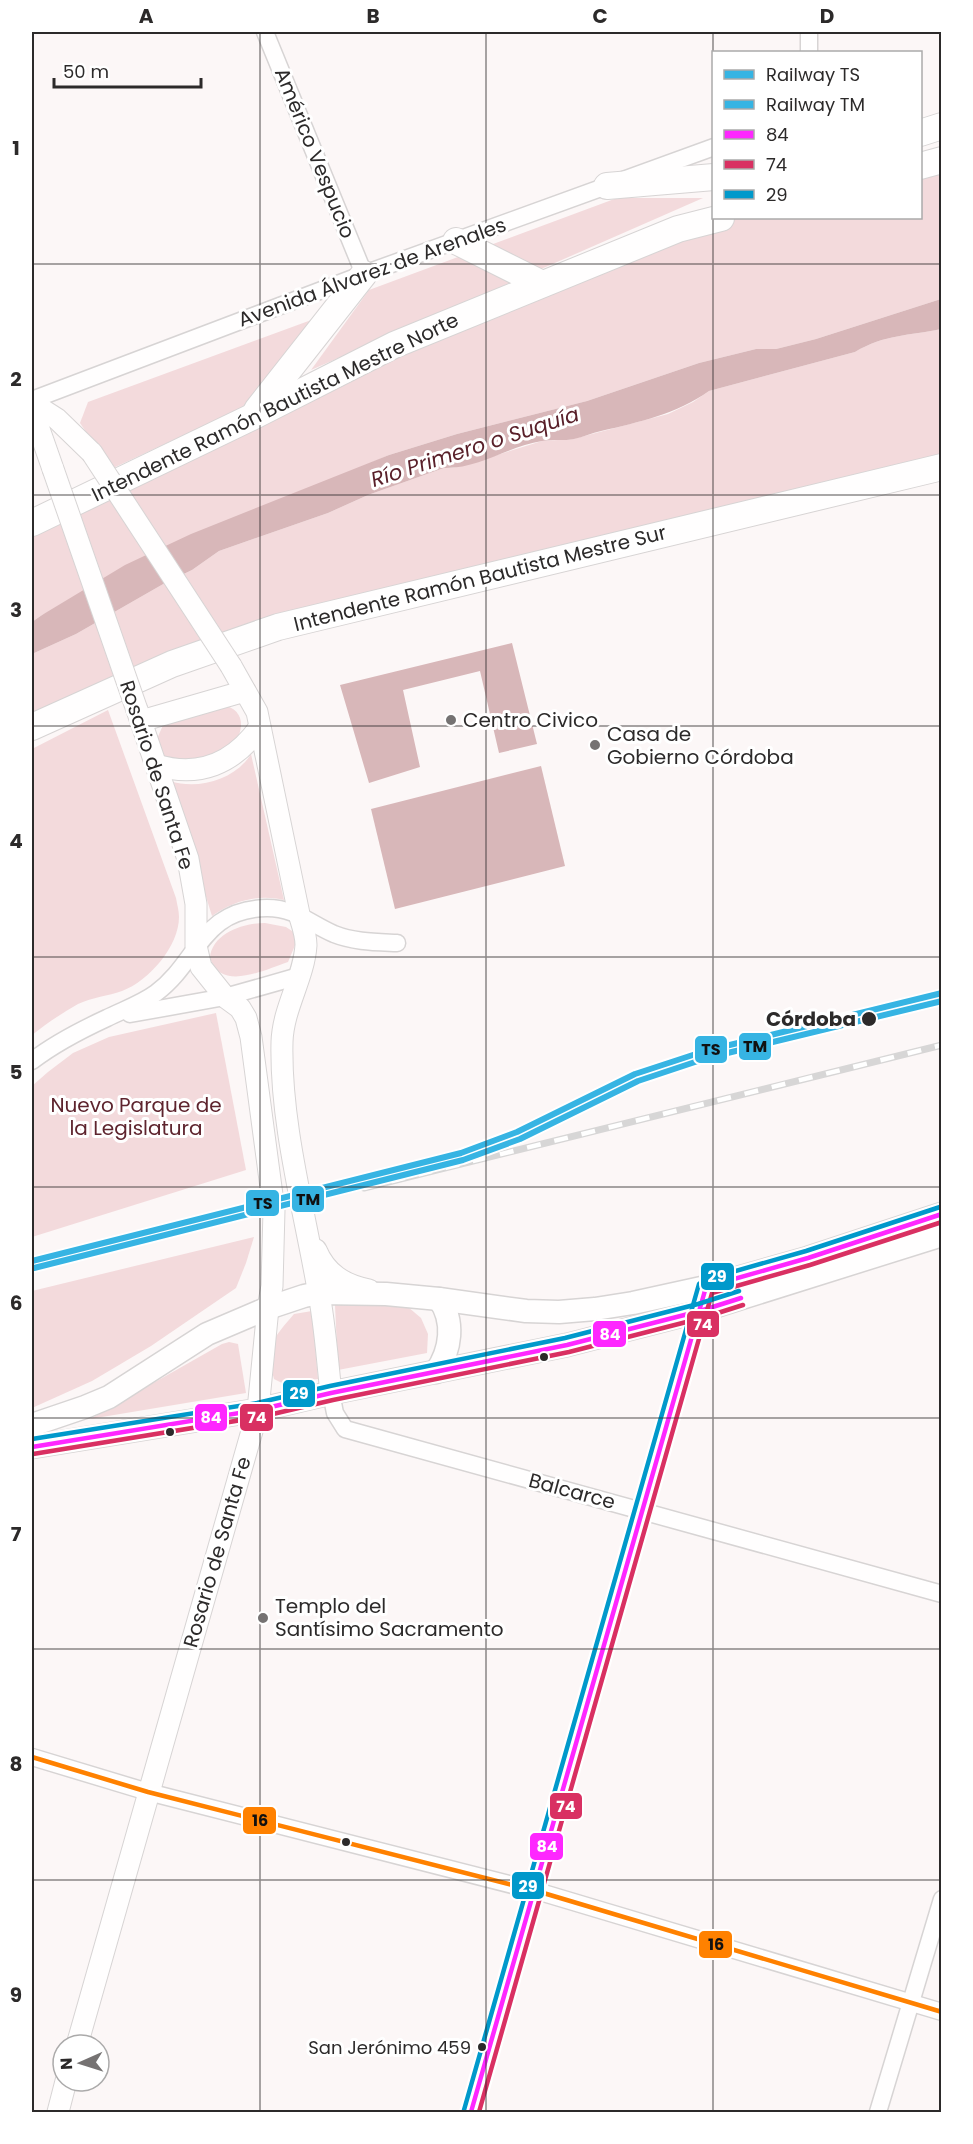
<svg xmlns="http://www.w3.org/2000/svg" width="973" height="2144" font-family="Poppins,sans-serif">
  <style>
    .green { fill: #f3dadc }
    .water { fill: #d8b7b9 }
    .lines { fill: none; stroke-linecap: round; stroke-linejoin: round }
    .minor-casing { stroke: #d7d4d4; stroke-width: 19 }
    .tertiary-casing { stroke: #d7d4d4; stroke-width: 23 }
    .secondary-casing { stroke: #d7d4d4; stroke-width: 25 }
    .primary-casing { stroke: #d7d4d4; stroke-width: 28 }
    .minor { stroke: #fffefe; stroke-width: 16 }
    .tertiary { stroke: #fffefe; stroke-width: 21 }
    .secondary { stroke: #fffefe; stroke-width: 22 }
    .primary { stroke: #fffefe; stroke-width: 26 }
    .rail-casing { stroke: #d7d6d6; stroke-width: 7 }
    .rail { stroke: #fff; stroke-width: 4.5; stroke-dasharray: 14; stroke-linecap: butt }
    .tertiary-bridge-casing { stroke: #d7d4d4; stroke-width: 23; stroke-linecap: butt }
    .tertiary-bridge { stroke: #fffefe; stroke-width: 21 }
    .bus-1-casing { stroke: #fff; stroke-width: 9 }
    .bus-2-casing { stroke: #fff; stroke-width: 9 }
    .bus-3-casing { stroke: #fff; stroke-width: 9 }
    .bus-4-casing { stroke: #fff; stroke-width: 9 }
    .bus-1 { stroke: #fe27ff; stroke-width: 4.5 }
    .bus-2 { stroke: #d93062; stroke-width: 4.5 }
    .bus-3 { stroke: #0099cb; stroke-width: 4.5 }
    .bus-4 { stroke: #ff8100; stroke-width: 4.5 }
    .rail-1-casing { stroke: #fff; stroke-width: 10 }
    .rail-2-casing { stroke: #fff; stroke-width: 10 }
    .rail-1 { stroke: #36b4e3; stroke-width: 6 }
    .rail-2 { stroke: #36b4e3; stroke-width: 6 }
    .grid { fill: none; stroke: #2c2a2a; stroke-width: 1.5; stroke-opacity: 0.55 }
    .poi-dot { fill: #757272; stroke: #fff; stroke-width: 2 }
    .stop-dot { fill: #2c2a2a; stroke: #fff; stroke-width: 2 }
    .labels { text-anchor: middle; stroke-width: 6; stroke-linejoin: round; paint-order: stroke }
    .bus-label { font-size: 18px; fill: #2c2a2a; stroke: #fff; text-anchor: end }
    .street-label { font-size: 20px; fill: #2c2a2a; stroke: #fff }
    .poi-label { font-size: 20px; fill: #2c2a2a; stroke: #fff; text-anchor: start }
    .stop-label { font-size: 20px; font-weight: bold; fill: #2c2a2a; stroke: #fff; text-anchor: end }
    .park-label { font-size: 20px; fill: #5e242e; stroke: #fff }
    .water-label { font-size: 21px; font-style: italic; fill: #59202a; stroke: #fff }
    .line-badge { stroke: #fff; stroke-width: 2 }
    .badge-label { font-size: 16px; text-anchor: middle; font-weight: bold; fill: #fff }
    .pale-badge-label { font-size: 16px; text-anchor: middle; font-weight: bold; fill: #111 }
    .neatline { fill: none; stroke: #2c2a2a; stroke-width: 2 }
    .grid-label { font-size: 20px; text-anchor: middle; font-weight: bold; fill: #2c2a2a }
  </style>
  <rect width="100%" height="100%" fill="#fcf7f7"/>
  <g class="green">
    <polygon points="941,160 941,299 816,339 776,349 756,349 699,363 587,401 457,434 389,455 331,480 42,615 32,622 32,523 252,417 721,218 920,218 921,166"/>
    <polygon points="617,198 703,198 311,370 369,290"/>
    <polygon points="314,319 268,396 111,469 80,423 88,402"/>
    <path d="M941,329V467L278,627L32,727V654L76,634L165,583L192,570L219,551L328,513L368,495L444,468H453L471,463L542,441L573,439L668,414L693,402L709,391L855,352C885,334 909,336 941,329Z"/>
    <path d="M226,706C251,713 241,743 224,753C218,757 189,761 182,761C176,760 170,758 164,756L156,741L164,723Z"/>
    <path d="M108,710L176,898C177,904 179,911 179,917C179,946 149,981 122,991C108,996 93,997 78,1004C62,1013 46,1024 32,1035V749Z"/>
    <path d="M251,754L284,900C257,894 234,901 212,916L170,781C198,790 235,780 251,754Z"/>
    <path d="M265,923L286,927L295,933L296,943L288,962C264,970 221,992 210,958C212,933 244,923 265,923Z"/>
    <polygon points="216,1013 246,1170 32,1237 32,1086 48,1072 73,1053 109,1037"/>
    <polygon points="254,1237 246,1263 236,1288 151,1346 92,1381 32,1408 32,1291"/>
    <polygon points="355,1304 408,1307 421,1318 428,1334 427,1353 338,1370 335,1305"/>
    <path d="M312,1311L318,1379L282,1383L274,1379C265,1345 273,1339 294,1314Z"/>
    <polygon points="229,1342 238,1344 246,1393 90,1419 222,1344"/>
  </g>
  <g class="water">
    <path d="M941,299V329C909,336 885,334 855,352L709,391C676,414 640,422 601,431C592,433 583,437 574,439C564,441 553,439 542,441C509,446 478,469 444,468L368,495L328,513L219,551L192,570L165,583L76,634L32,654V622L42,615L125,565L191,534L389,455L457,434L587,401L699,363L756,349H776L816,339Z"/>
    <polygon points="512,643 537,744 499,753 480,671 403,690 420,767 369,783 340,685"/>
    <polygon points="541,766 565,866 395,909 371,809"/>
  </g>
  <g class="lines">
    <g class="minor-casing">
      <g id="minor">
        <polyline points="265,32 364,274"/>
        <polyline points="809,52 809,32"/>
        <polyline points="32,400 364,274 714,147"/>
        <polyline points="130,1014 225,997 299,976"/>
        <path d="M32,1061C54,1044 81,1030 107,1018C123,1010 141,1004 156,993C199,961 201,909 267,908C295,908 309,923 334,934C354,942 376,942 397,943"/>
        <polyline points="331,1393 335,1413 345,1429 942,1594"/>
        <polyline points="32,1757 148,1792 540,1892 942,2012"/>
        <polyline points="471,2112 702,1303"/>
        <polyline points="878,2112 942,1899"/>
      </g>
    </g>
    <g class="tertiary-casing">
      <g id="tertiary">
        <polyline points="32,403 57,419 92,453"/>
        <polyline points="32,409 53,469"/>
        <path d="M231,666L257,712L299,914C302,924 306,934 306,945C304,978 283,1008 282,1042C280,1122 304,1209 318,1289C325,1323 327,1358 331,1393"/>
        <polyline points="141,721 245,691"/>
        <path d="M156,765C199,778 233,764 259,728"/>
        <path d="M316,1250C326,1274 344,1285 369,1290"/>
        <polyline points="77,2045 258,1410 268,1308 272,1286 274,1210 251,1037 246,1018 240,1008 225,997 201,967 196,946 196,904 188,859 137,710"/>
        <polyline points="58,2112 66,2081"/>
      </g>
    </g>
    <g class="secondary-casing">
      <g id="secondary">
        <path d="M436,1372C451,1350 455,1321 439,1299"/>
        <polyline points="32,1425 85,1407 109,1397 207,1334 268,1308 304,1296 319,1293 386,1294 439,1299 526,1311 559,1312 595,1309 633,1303 706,1287 808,1258 942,1214"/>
        <polyline points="32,1447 258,1410 331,1393 567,1345 700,1311 942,1235"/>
      </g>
    </g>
    <g class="primary-casing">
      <g id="primary">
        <polyline points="920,133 942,126"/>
        <polyline points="920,166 942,160"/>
        <polyline points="607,186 714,177"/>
        <polyline points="456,241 542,284"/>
        <polyline points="257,410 364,274"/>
        <polyline points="32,523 252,417 394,345 678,229 721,218"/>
        <polyline points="32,727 172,664 278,627 942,467"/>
      </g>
    </g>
    <use href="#minor" class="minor"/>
    <use href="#tertiary" class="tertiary"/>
    <use href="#secondary" class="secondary"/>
    <use href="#primary" class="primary"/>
    <g class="rail-casing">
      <polyline id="rail" points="364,1188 942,1045"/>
    </g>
    <use href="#rail" class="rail"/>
    <g class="tertiary-bridge-casing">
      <g id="tertiary-bridge">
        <polyline points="92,453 231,666"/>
        <polyline points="53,469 137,710"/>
      </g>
    </g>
    <use href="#tertiary-bridge" class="tertiary-bridge"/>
    <g class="bus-1-casing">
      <g id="bus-1">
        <polyline points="32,1447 258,1410 331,1393 567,1345 700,1311 741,1298"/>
        <polyline points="471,2112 706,1287 808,1258 942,1214"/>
      </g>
    </g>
    <g class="bus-2-casing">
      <g id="bus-2">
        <polyline points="33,1454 260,1417 333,1400 569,1352 702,1318 743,1305"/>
        <polyline points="479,2112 712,1293 810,1265 942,1222"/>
      </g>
    </g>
    <g class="bus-3-casing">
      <g id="bus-3">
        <polyline points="32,1439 257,1403 330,1386 565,1338 698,1304 739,1291"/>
        <polyline points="464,2110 699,1284 704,1280 806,1251 940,1207"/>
      </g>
    </g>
    <g class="bus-4-casing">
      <polyline id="bus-4" points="32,1757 148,1792 540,1892 942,2012"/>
    </g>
    <use href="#bus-1" class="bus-1"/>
    <use href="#bus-2" class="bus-2"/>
    <use href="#bus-3" class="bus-3"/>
    <use href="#bus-4" class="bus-4"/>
    <g class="rail-1-casing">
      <polyline id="rail-1" points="32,1261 461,1153 517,1132 635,1074 705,1051 942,993"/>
    </g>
    <g class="rail-2-casing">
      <polyline id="rail-2" points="34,1268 463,1160 520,1139 638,1081 707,1058 942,1001"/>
    </g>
    <use href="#rail-1" class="rail-1"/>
    <use href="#rail-2" class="rail-2"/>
  </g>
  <path class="grid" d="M260,32V2112M486,32V2112M713,32V2112M32,264H942M32,495H942M32,726H942M32,957H942M32,1187H942M32,1418H942M32,1649H942M32,1880H942"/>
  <g class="poi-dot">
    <circle cx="451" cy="720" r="6"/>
    <circle cx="595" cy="745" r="6"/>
    <circle cx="263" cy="1618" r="6"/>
  </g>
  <g class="stop-dot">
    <circle cx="869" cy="1019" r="8"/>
    <circle cx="544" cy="1357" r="5"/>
    <circle cx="170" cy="1432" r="5"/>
    <circle cx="346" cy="1842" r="5"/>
    <circle cx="482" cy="2047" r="5"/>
  </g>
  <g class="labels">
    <g class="bus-label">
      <text x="471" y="2054">San Jerónimo 459</text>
    </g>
    <g class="street-label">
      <text transform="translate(315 153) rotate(68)" y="7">Américo Vespucio</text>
      <text transform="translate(372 272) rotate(-20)" y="7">Avenida Álvarez de Arenales</text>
      <text transform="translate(275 407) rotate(-26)" y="7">Intendente Ramón Bautista Mestre Norte</text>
      <text transform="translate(480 578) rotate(-14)" y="7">Intendente Ramón Bautista Mestre Sur</text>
      <text transform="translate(157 775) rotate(72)" y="7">Rosario de Santa Fe</text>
      <text transform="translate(572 1491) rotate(15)" y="7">Balcarce</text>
      <text transform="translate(217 1552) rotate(-74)" y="7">Rosario de Santa Fe</text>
    </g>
    <g class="poi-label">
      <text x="463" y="727">Centro Civico</text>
      <text x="607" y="741">Casa de<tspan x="607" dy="23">Gobierno Córdoba</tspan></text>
      <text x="275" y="1613">Templo del<tspan x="275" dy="23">Santísimo Sacramento</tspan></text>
    </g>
    <g class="stop-label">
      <text x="856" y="1026">Córdoba</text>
    </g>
    <g class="park-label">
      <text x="136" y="1112">Nuevo Parque de<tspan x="136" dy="23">la Legislatura</tspan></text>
    </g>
    <g class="water-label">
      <text transform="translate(475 447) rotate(-18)" y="7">Río Primero o Suquía</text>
    </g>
  </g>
  <g class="line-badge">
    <rect x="738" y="1032" width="34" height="29" rx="6" fill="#36b4e3"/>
    <rect x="694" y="1035" width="34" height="29" rx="6" fill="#36b4e3"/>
    <rect x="291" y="1185" width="34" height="28" rx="6" fill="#36b4e3"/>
    <rect x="245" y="1189" width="35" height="28" rx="6" fill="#36b4e3"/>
    <rect x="700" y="1262" width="35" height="29" rx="6" fill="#0099cb"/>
    <rect x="686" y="1310" width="34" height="28" rx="6" fill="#d93062"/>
    <rect x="592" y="1320" width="35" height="28" rx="6" fill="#fe27ff"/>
    <rect x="282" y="1379" width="34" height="29" rx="6" fill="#0099cb"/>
    <rect x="239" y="1403" width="35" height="29" rx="6" fill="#d93062"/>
    <rect x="194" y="1403" width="34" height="29" rx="6" fill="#fe27ff"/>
    <rect x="549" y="1792" width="34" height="28" rx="6" fill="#d93062"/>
    <rect x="242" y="1806" width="35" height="29" rx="6" fill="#ff8100"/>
    <rect x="529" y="1832" width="35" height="29" rx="6" fill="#fe27ff"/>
    <rect x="511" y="1871" width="34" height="29" rx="6" fill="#0099cb"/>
    <rect x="698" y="1930" width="35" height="29" rx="6" fill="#ff8100"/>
  </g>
  <g class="badge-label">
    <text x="717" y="1282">29</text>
    <text x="703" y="1330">74</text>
    <text x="610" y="1340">84</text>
    <text x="299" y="1399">29</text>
    <text x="257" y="1423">74</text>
    <text x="211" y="1423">84</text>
    <text x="566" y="1812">74</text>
    <text x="547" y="1852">84</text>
    <text x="528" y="1892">29</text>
  </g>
  <g class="pale-badge-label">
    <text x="755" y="1052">TM</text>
    <text x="711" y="1055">TS</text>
    <text x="308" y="1205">TM</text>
    <text x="263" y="1209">TS</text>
    <text x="260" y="1826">16</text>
    <text x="716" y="1950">16</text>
  </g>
  <rect width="973" height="2144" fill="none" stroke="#ffffff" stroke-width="66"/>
  <rect x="712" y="51" width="210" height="168" fill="#ffffff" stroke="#abaaaa" stroke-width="1.5"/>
  <rect x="724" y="70" width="30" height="9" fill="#36b4e3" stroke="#abaaaa" stroke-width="1.5"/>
  <text x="766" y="81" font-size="18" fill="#2c2a2a">Railway TS</text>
  <rect x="724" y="100" width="30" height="9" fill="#36b4e3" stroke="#abaaaa" stroke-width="1.5"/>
  <text x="766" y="111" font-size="18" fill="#2c2a2a">Railway TM</text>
  <rect x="724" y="130" width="30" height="9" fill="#fe27ff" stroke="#abaaaa" stroke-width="1.5"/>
  <text x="766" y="141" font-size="18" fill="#2c2a2a">84</text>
  <rect x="724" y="160" width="30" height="9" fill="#d93062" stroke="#abaaaa" stroke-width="1.5"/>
  <text x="766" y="171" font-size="18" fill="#2c2a2a">74</text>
  <rect x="724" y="190" width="30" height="9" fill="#0099cb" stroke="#abaaaa" stroke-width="1.5"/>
  <text x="766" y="201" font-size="18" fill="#2c2a2a">29</text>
  <g transform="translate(81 2063) rotate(267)"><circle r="28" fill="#ffffff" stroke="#abaaaa" stroke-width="1.5"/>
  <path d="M0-4.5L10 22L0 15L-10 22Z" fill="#757272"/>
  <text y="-9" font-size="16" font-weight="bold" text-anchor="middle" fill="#2c2a2a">N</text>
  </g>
  <path d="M54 78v9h147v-9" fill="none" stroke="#2c2a2a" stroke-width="3"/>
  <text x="63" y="78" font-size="18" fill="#2c2a2a" stroke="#ffffff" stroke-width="4.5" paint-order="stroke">50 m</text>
  <rect x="33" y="33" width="907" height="2078" class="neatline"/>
  <g class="grid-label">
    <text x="146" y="23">A</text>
    <text x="373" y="23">B</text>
    <text x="600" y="23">C</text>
    <text x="827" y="23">D</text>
    <text x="16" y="155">1</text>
    <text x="16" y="386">2</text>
    <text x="16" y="617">3</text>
    <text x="16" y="848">4</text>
    <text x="16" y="1079">5</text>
    <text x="16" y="1310">6</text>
    <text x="16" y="1541">7</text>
    <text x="16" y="1771">8</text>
    <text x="16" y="2002">9</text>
  </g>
</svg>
